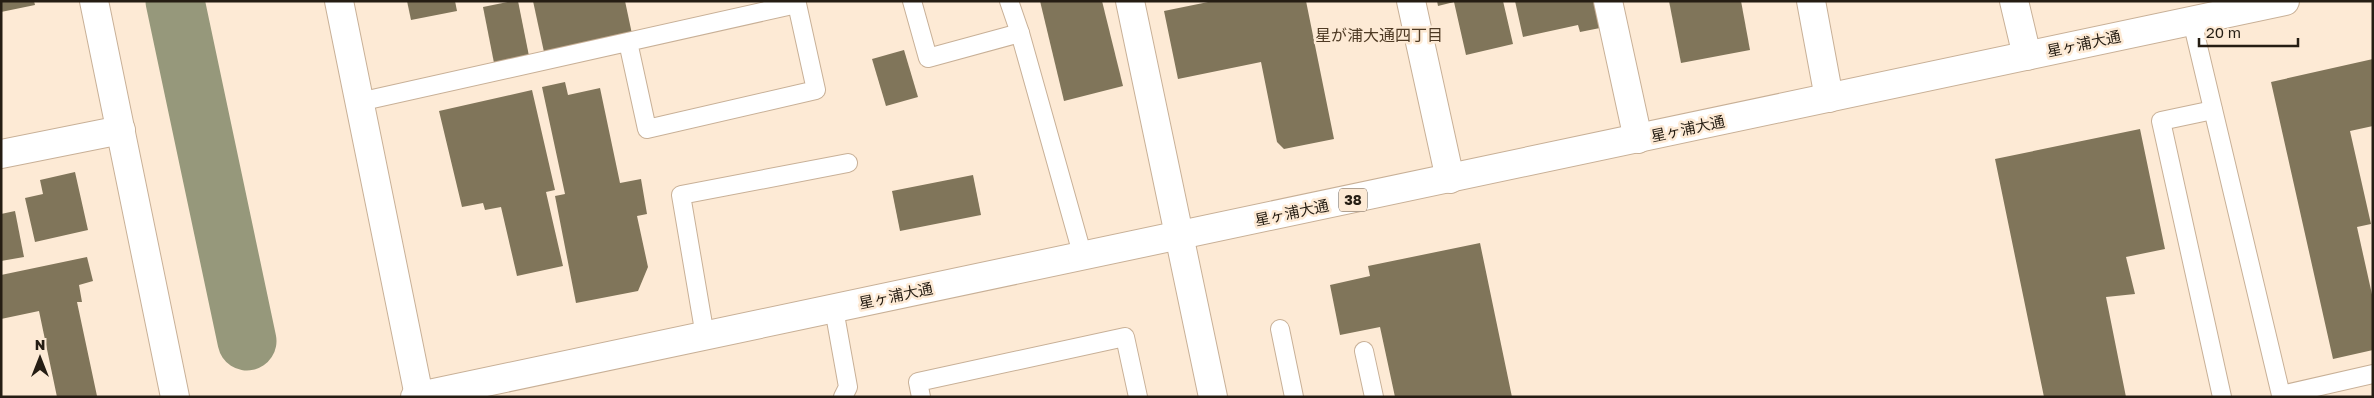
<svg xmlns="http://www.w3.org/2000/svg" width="2374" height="398" font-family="'Golos Text','Noto Sans JP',sans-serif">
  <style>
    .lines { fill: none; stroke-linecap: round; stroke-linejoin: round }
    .river { stroke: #96987b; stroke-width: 59 }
    .building { fill: #80755a }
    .service-casing { stroke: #c8b097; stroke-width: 20 }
    .minor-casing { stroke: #c8b097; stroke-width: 30 }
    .trunk-casing { stroke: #c8b097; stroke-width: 30 }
    .service { stroke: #fff; stroke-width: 18 }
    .minor { stroke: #fff; stroke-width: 28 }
    .trunk { stroke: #fff; stroke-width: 28 }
    .labels { text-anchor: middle; stroke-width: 5; stroke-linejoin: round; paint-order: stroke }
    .shield { fill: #fdead5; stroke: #665a4d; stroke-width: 1 }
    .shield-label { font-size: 14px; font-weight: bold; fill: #251d13 }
    .street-label { font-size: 15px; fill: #251d13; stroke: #fdead5 }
    .neighbourhood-label { font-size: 16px; fill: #4f3b25; stroke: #fdead5 }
  </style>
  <rect width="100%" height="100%" fill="#fdead5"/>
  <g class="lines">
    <polyline class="river" points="175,1 247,341"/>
  </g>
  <g class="building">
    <polygon points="1,1 34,1 35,5 1,12"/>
    <polygon points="407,1 455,1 457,11 411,20"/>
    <polygon points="513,1 518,1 530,61 495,68 483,7"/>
    <polygon points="533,1 625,1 632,34 544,52"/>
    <polygon points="1040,1 1102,1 1123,86 1064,101"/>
    <polygon points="1213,1 1306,1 1334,139 1284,149 1277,142 1261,62 1178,79 1164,11"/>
    <polygon points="1437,1 1503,1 1513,44 1466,55 1454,2 1438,6"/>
    <polygon points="1515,1 1594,1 1600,28 1580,32 1578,25 1523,37"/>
    <polygon points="1669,1 1741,1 1750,50 1681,63"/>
    <polygon points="904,50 918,97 886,106 872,59"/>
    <polygon points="2373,59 2373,126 2350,131 2371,224 2357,227 2373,299 2373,350 2333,359 2271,82"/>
    <polygon points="565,82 568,95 600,88 620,183 641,179 647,214 637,216 648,267 638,291 576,303 555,196 565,194 542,87"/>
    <polygon points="532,90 555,190 546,192 563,266 517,276 501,207 485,210 483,203 462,207 439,111"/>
    <polygon points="2140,129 2165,249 2126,257 2135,294 2106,297 2126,397 2044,397 1995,159"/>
    <polygon points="75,172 88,230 35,242 25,198 43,194 40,180"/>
    <polygon points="973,175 981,215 900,231 892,191"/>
    <polygon points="15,211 24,257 1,261 1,214"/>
    <polygon points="1480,243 1512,397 1395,397 1380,327 1340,335 1330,285 1370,276 1368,266"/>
    <polygon points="87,257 93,281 79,285 82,302 77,302 97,396 57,397 39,311 1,319 1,275"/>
  </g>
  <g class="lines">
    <g class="service-casing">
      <g id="service">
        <polyline points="912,1 928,58 1020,33 1083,257"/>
        <polyline points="1009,1 1020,33"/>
        <polyline points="2192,21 2281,395 2373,374"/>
        <polyline points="359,102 797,4 816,90 647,129 628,42"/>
        <polyline points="2213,110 2161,121 2222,397"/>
        <polyline points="834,309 848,387 843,397"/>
        <polyline points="1280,329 1294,397"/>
        <polyline points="705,336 681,195 848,163"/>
        <polyline points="1364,351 1374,397"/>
        <polyline points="921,397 918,382 1125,337 1138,397"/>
      </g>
    </g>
    <g class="minor-casing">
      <g id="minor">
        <polyline points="94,1 175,397"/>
        <polyline points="339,1 419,396"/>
        <polyline points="1130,1 1213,397"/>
        <polyline points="1411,1 1450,179"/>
        <polyline points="1608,1 1638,139"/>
        <polyline points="1811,1 1829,98"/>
        <polyline points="2014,1 2027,56"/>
        <polyline points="1,154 121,130"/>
      </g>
    </g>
    <g class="trunk-casing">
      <polyline id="trunk" points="415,397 2285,1"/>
    </g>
    <use href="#service" class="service"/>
    <use href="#minor" class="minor"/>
    <use href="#trunk" class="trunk"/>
  </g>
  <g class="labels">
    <rect class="shield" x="1339" y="188.5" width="28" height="23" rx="4"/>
    <g class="shield-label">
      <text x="1353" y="205">38</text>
    </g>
    <g class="street-label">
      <text transform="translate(2084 44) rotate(-12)" y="5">星ヶ浦大通</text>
      <text transform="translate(1688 129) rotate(-12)" y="5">星ヶ浦大通</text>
      <text transform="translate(1292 213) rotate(-12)" y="5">星ヶ浦大通</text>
      <text transform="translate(896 296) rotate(-12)" y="5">星ヶ浦大通</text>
    </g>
    <g class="neighbourhood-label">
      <text x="1379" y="41">星が浦大通四丁目</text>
    </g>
  </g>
  <rect width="2374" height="398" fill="none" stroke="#251d13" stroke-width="5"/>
  <g transform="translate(40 358)" stroke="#fdead5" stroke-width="4" paint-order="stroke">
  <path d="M0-4L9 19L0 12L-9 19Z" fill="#251d13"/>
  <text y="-8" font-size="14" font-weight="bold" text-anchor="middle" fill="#251d13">N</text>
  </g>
  <path d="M2199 38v8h99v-8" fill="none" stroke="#251d13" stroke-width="2.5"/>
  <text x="2206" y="38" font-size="15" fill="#251d13" stroke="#fdead5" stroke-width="4" paint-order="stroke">20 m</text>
</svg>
